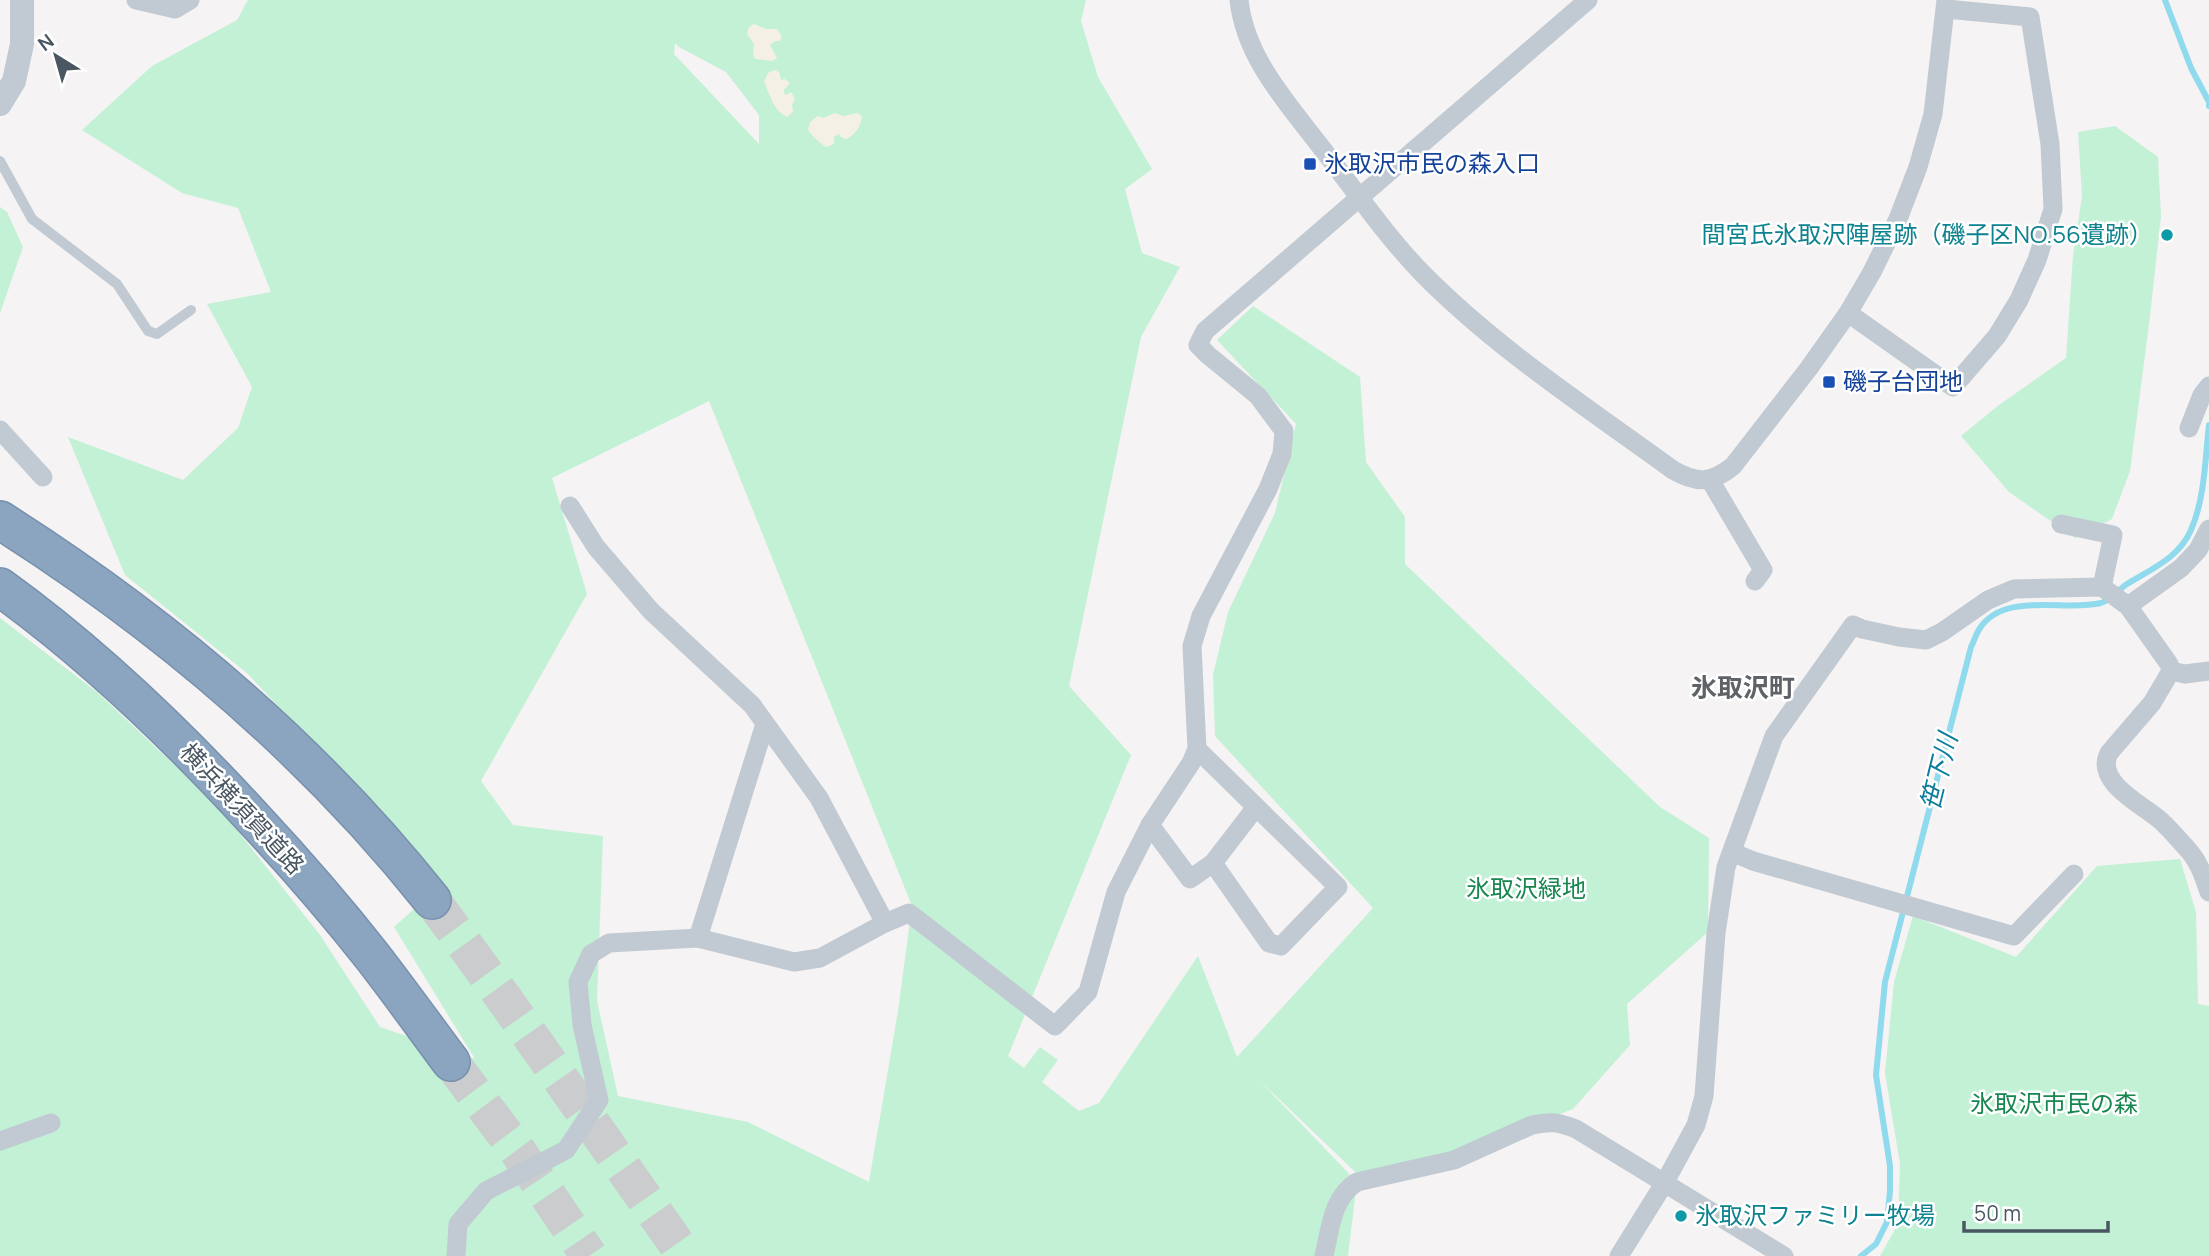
<svg xmlns="http://www.w3.org/2000/svg" width="2209" height="1256" font-family="Manrope,'Noto Sans JP',sans-serif">
  <style>
    .green { fill: #c3f1d5; fill-rule: evenodd }
    .sand { fill: #f5f0e5 }
    .lines { fill: none; stroke-linecap: round; stroke-linejoin: round }
    .stream { stroke: #90daee; stroke-width: 6 }
    .motorway-tunnel { stroke: #caccce; stroke-width: 37; stroke-dasharray: 37 18; stroke-linecap: butt }
    .motorway-casing { stroke: #7690ad; stroke-width: 40 }
    .service { stroke: #c1cad2; stroke-width: 10 }
    .minor { stroke: #c1cad2; stroke-width: 19 }
    .tertiary { stroke: #c1cad2; stroke-width: 24 }
    .motorway { stroke: #8ba5c1; stroke-width: 37 }
    .transit-dot { fill: #1a4fb4; stroke: #fff; stroke-width: 2.5 }
    .culture-dot { fill: #0f9aa8; stroke: #fff; stroke-width: 2.5 }
    .labels { text-anchor: middle; stroke-width: 5; stroke-linejoin: round; paint-order: stroke }
    .transit-label { font-size: 24px; fill: #164399; stroke: #fff; text-anchor: start }
    .culture-label { font-size: 24px; fill: #0d838f; stroke: #fff; text-anchor: end }
    .street-label { font-size: 24px; fill: #4a5661; stroke: #fff }
    .park-label { font-size: 24px; fill: #17864f; stroke: #fff }
    .neighbourhood-label { font-size: 26px; font-weight: bold; fill: #5f6368; stroke: #fff }
    .water-label { font-size: 26px; font-style: italic; fill: #0c7c9b; stroke: #fff }
  </style>
  <rect width="100%" height="100%" fill="#f5f3f3"/>
  <g class="green">
    <path d="M248,0H1086L1081,21L1098,77L1152,169L1125,189L1142,253L1180,267L1141,337L1069,686L1131,755L1008,1056L1024,1068L1040,1047L1058,1060L1042,1082L1079,1111L1099,1103L1198,956L1237,1057L1373,908L1215,736L1213,675L1228,612L1275,513L1296,424L1217,340L1253,306L1360,377L1366,462L1405,517V564L1660,807L1709,838L1708,932L1627,1004L1630,1045L1573,1109L1370,1186L1260,1081L1357,1182L1348,1256H0V618L97,692L218,806L320,935L380,1027L475,1059L394,927L443,883L248,674L125,575L68,437L183,480L238,428L252,387L207,304L271,292L238,208L182,193L82,130L152,66L237,20ZM675,43L679,47L726,72L759,115V144L674,54ZM709,401L912,906L898,1011L869,1182L748,1122L618,1096L597,1001L603,836L513,825L481,781L587,594L552,478Z"/>
    <polygon points="2115,126 2158,157 2161,216 2150,316 2130,471 2112,519 2075,538 2009,492 1961,436 1999,405 2066,358 2073,256 2082,196 2078,132"/>
    <polygon points="0,207 7,212 23,247 0,313"/>
    <polygon points="2180,859 2196,912 2198,1004 2209,1006 2209,1256 1880,1256 1898,1224 1900,1164 1885,1073 1894,982 1913,916 2016,957 2097,866"/>
  </g>
  <g class="sand">
    <polygon points="754,24 766,29 777,29 782,37 780,41 775,41 770,45 777,58 772,61 755,59 753,54 754,44 747,34 749,27"/>
    <path d="M774,70L779,72L781,80L785,79L790,83L784,90V93L786,95L791,92L795,99L792,105L793,112L787,117C772,109 771,96 764,82L768,73Z"/>
    <path d="M835,113L843,116L858,113L862,117C860,128 856,133 847,139L842,138L839,134L834,137V144L826,147C821,144 811,135 808,130L810,122L818,116L823,118Z"/>
  </g>
  <g class="lines">
    <g class="stream">
      <polyline points="2165,0 2191,68 2209,102 2209,106"/>
      <path d="M1861,1256L1876,1244L1887,1222L1890,1191V1166L1876,1075L1885,982L1971,647C1974,641 1976,634 1980,628C2005,591 2065,612 2101,603C2111,600 2119,589 2127,584C2151,569 2179,558 2191,530C2205,498 2205,459 2209,425"/>
    </g>
    <g class="motorway-tunnel">
      <polyline points="432,900 505,1000 685,1256"/>
      <polyline points="451,1062 519,1153 589,1256"/>
    </g>
    <g class="motorway-casing">
      <g id="motorway">
        <path d="M0,520C164,624 311,748 432,900"/>
        <path d="M0,587C93,654 177,735 254,819C295,863 335,909 372,956C399,991 425,1027 451,1062"/>
      </g>
    </g>
    <polyline class="service" points="0,161 32,219 117,284 148,331 157,334 191,310"/>
    <g class="minor">
      <polyline points="136,0 175,9 190,0"/>
      <path d="M1239,0C1245,56 1284,99 1317,142C1352,186 1384,234 1423,274C1497,349 1588,408 1673,470C1697,484 1712,483 1733,466L1809,368L1848,313L1872,272L1898,219L1918,167L1933,114L1946,0"/>
      <polyline points="1848,313 1953,387 1997,336 2019,300 2037,260 2053,209 2050,144 2030,17 1946,9"/>
      <polyline points="2189,428 2202,395 2209,386"/>
      <polyline points="0,430 43,477"/>
      <polyline points="1710,480 1763,570 1755,581"/>
      <polyline points="570,506 596,547 651,611 752,705 819,798 885,923"/>
      <polyline points="2061,524 2113,535 2102,587"/>
      <polyline points="2128,606 2181,568 2198,550 2209,529"/>
      <path d="M2171,671L2152,703L2109,753C2094,782 2143,805 2160,820C2171,830 2181,842 2190,852C2200,864 2204,878 2209,892"/>
      <polyline points="2171,671 2185,674 2209,671"/>
      <polyline points="1197,749 1338,887 1281,946 1269,943 1213,863"/>
      <polyline points="1150,825 1190,879 1213,863 1256,807"/>
      <polyline points="1732,852 1753,861 2014,936 2074,874"/>
      <polyline points="698,938 765,724"/>
      <polyline points="0,1141 51,1123"/>
      <polyline points="456,1256 458,1224 486,1191 566,1150 599,1100 582,1025 578,982 591,954 609,943 698,938 794,962 820,958 885,923 909,913 1055,1026 1088,992 1116,892 1150,825 1191,763 1197,749 1192,646 1201,616 1268,489 1282,454 1284,431 1258,396 1208,355 1198,345 1205,331 1588,0"/>
      <path d="M1324,1256C1330,1230 1332,1197 1357,1182L1454,1160L1532,1125C1551,1121 1558,1122 1576,1129L1784,1256"/>
      <polyline points="1619,1256 1665,1182 1696,1125 1704,1096 1716,933 1726,867 1774,736 1853,625 1862,629 1899,637 1926,640 1942,632 1988,600 2014,589 2102,587 2128,606 2169,664 2171,671"/>
    </g>
    <polyline class="tertiary" points="0,104 14,81 22,44 22,0"/>
    <use href="#motorway" class="motorway"/>
  </g>
  <g class="transit-dot">
    <rect x="1303" y="157" width="14" height="14" rx="3.5"/>
    <rect x="1822" y="375" width="14" height="14" rx="3.5"/>
  </g>
  <g class="culture-dot">
    <circle cx="2167" cy="235" r="7"/>
    <circle cx="1681" cy="1216" r="7"/>
  </g>
  <g class="labels">
    <g class="transit-label">
      <text x="1324" y="172">氷取沢市民の森入口</text>
      <text x="1843" y="390">磯子台団地</text>
    </g>
    <g class="culture-label">
      <text x="2153" y="243">間宮氏氷取沢陣屋跡（磯子区NO.56遺跡）</text>
      <text x="1695" y="1224" text-anchor="start">氷取沢ファミリー牧場</text>
    </g>
    <g class="street-label">
      <text transform="translate(242 809) rotate(47)" y="8">横浜横須賀道路</text>
    </g>
    <g class="park-label">
      <text x="1526" y="897">氷取沢緑地</text>
      <text x="2054" y="1112">氷取沢市民の森</text>
    </g>
    <g class="neighbourhood-label">
      <text x="1743" y="697">氷取沢町</text>
    </g>
    <g class="water-label">
      <text transform="translate(1939 772) rotate(-76)" y="9">笹下川</text>
    </g>
  </g>
  <g transform="translate(56 56) rotate(323)" stroke="#ffffff" stroke-width="5" paint-order="stroke">
  <path d="M0-5L12 26L0 18L-12 26Z" fill="#4a5661"/>
  <text y="-10" font-size="19" font-weight="bold" text-anchor="middle" fill="#4a5661">N</text>
  </g>
  <path d="M1964 1221v10h144v-10" fill="none" stroke="#4a5661" stroke-width="3.5"/>
  <text x="1974" y="1221" font-size="21" fill="#4a5661" stroke="#ffffff" stroke-width="5" paint-order="stroke">50 m</text>
</svg>
